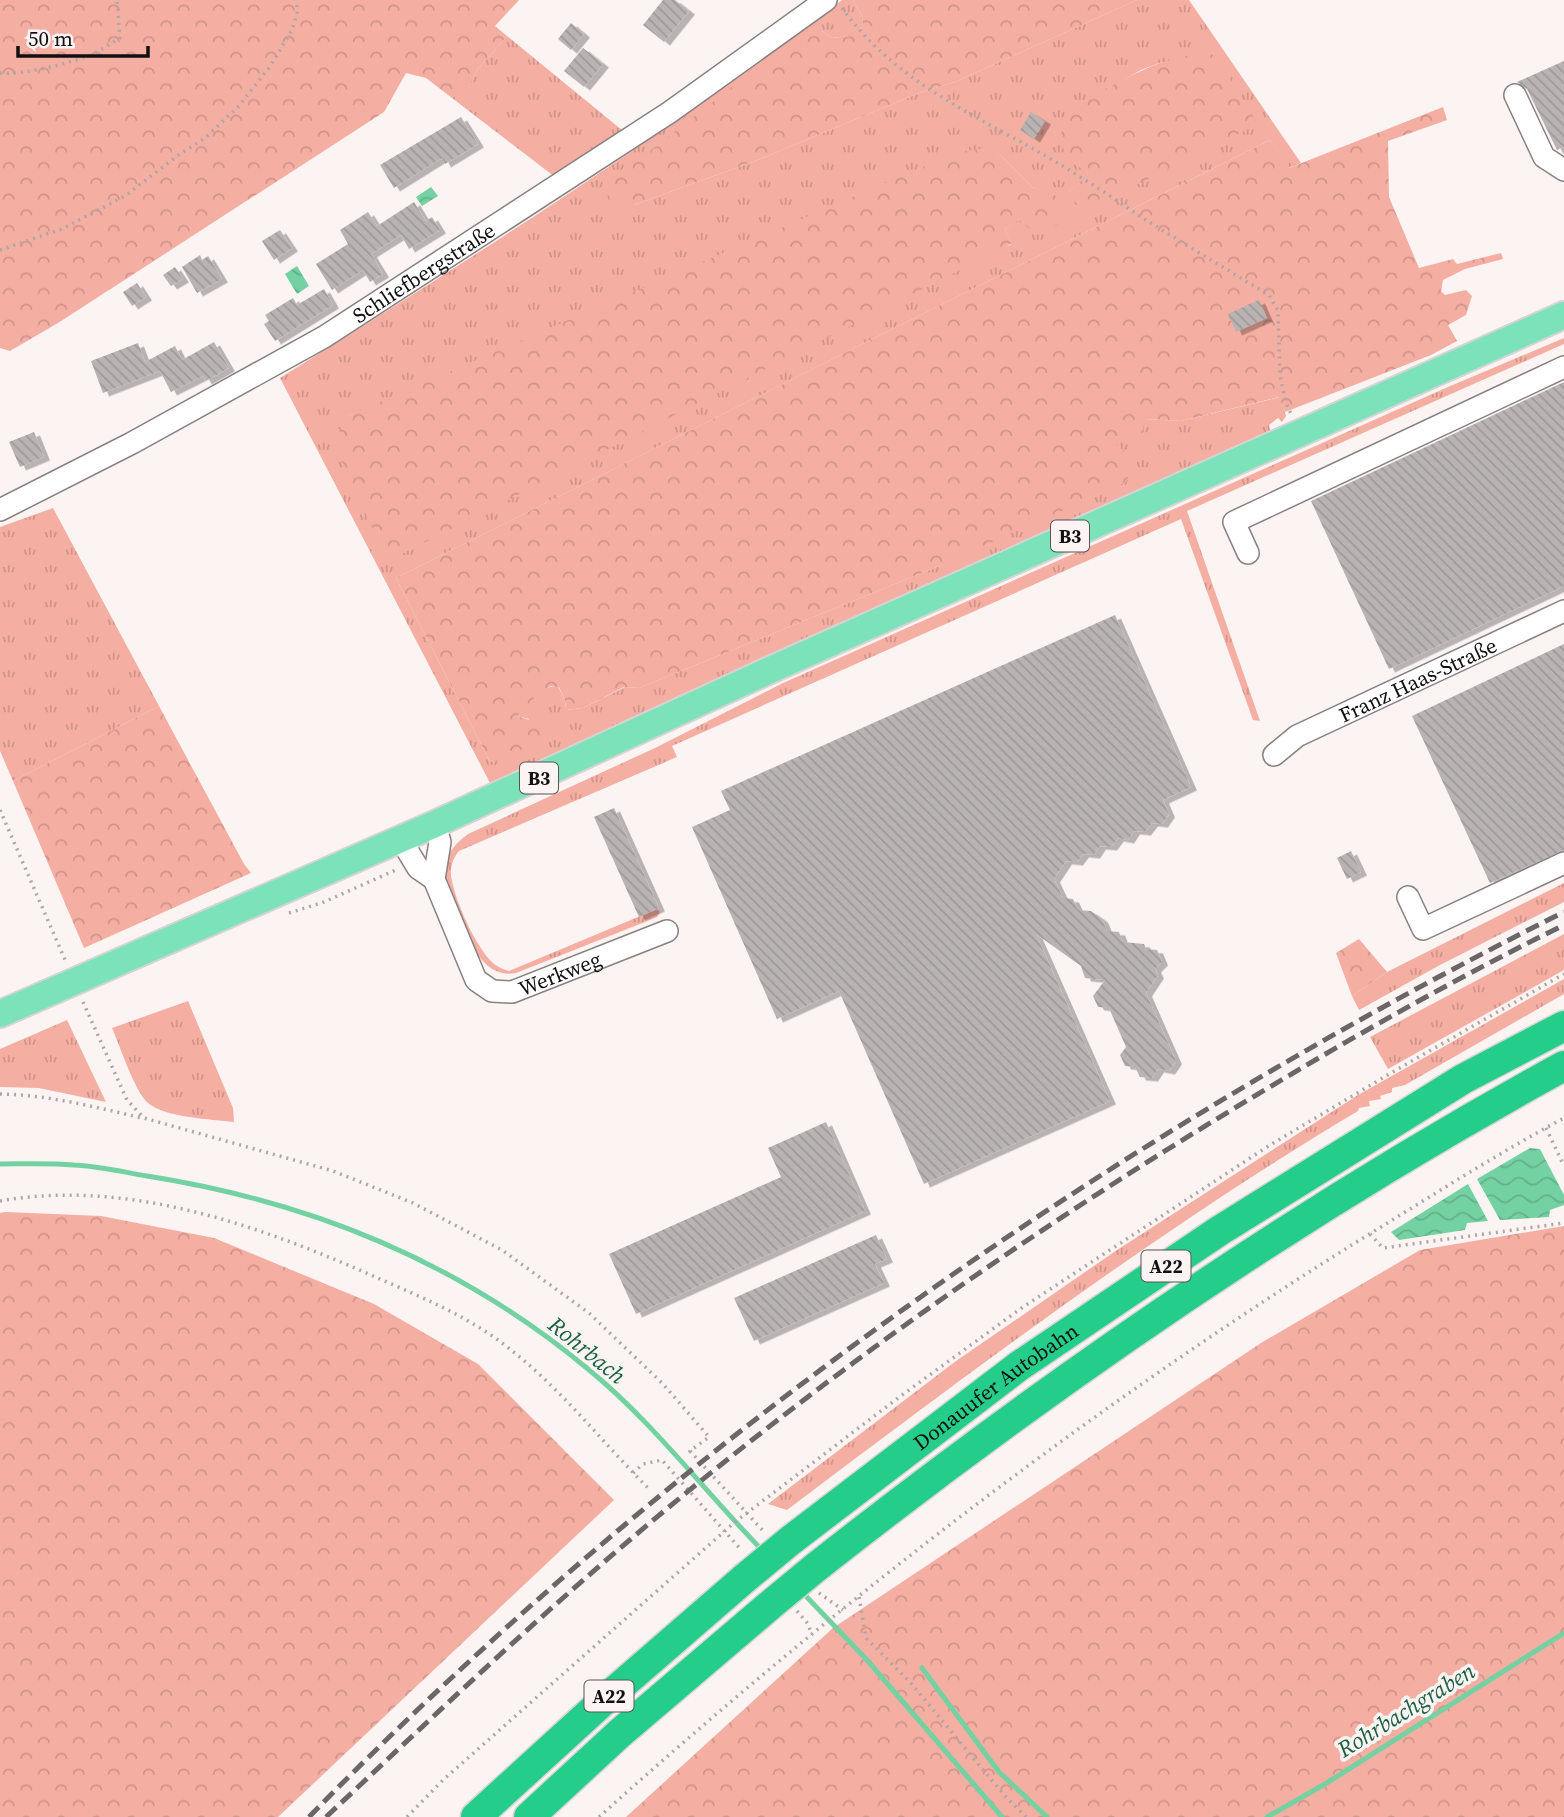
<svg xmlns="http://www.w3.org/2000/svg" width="1564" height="1817" font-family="'Source Serif 4',serif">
<defs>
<pattern id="grass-tufts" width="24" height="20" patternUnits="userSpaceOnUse" patternTransform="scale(1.75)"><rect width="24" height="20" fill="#f5aea2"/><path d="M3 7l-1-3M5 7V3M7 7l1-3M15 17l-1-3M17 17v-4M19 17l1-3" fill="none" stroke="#d1948a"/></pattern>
<pattern id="forest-crowns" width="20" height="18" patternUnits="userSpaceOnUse" patternTransform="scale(1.75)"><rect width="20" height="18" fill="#f5aea2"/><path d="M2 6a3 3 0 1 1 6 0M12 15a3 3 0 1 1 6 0" fill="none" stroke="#d1948a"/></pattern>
<pattern id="water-waves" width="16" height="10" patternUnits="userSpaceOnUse" patternTransform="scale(1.75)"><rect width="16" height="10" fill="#74d1a2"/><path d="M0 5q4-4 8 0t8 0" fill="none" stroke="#63b28a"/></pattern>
<pattern id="building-back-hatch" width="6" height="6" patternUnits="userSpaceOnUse" patternTransform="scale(1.75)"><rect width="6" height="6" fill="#b9b4b3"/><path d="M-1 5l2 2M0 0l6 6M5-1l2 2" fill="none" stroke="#9e9a99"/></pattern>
<filter id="shadow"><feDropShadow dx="6" dy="3.5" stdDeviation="0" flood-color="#0004"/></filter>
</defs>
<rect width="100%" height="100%" fill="#fbf4f3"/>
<path fill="url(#grass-tufts)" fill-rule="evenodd" d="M842,0H853L863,18L862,27L852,36L832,38L822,31L634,205L758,160L919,93L955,82L1137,0H1189L1301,163L1288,168L1270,140L396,578L489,760L494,762L529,719L516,716C527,705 542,685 558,686L565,701L566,710L583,708L625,687L639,688L939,566L1114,443L1145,419L1181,421L1280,397L1286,416L1282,422L1278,418L1269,425L1270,430L1244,446L490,783L280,378C472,258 663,137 842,0ZM1162,62L1084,210L1069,191L1091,175L1080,105L1141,70ZM999,154L1032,187L1054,195L1005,229L1011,245L345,417Z
M507,36L628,135L559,180L452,98L468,87L477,70Z
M1564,338V344L1187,511L1260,721L1253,720L1181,519L672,746L677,757L459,851C452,859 449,871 452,881C457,905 474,942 490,960C495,966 502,969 509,971L657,909L660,912L657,917L650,920L516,973C473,981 458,911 445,880C443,858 451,847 468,834L655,748L783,683L1448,387Z
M53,508L159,706L13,781L0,751V527Z
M1564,883V902L1440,965L1359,1010L1352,996L1387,972Z
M1564,934V970L1388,1069L1370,1037Z
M1564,979V994L1405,1085L1392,1088V1092L1380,1096L1381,1099L1369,1101L1370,1106L1359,1108L1358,1111C1158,1230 973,1370 787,1510L768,1504L956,1361L1117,1250L1358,1095Z
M188,1001L233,1108L234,1122C211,1119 166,1118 148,1103C135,1092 120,1046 112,1028Z
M67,1020L106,1102L39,1088L0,1087V1049Z"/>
<path fill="url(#forest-crowns)" d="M0,0H519L495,26L507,36L477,70L468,88L452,98L426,78L406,73L384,112L58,323L10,351L0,348Z
M853,0H1137L955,82L919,93L758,160L634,205L618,209L609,203L607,192L609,183L768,59L822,31L832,38L851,36L862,27L863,18Z
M1202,53L1215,55L1258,124L1084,211L1071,198L1069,191L1090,174L1066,159C1062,144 1059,132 1066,117C1073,104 1144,68 1160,63C1174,58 1188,56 1202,53Z
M1443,107L1447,120L1388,141L1389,197L1419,268L1453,259L1457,264L1501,253L1503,259L1465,269L1443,280L1441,291L1445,295L1466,290L1472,296L1466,315L1448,325L1457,341L1431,355L1285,412L1279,397L1181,421L1145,419L1142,433L1128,434L1115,443L1135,461L1126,482L939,566L639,688L624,687L583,708L566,710L565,701L559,687L551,686L535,697L517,716L545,725V739L494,762L489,760L396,578L1270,140L1289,168Z
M984,148L999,154L1032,187L1054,194L1072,218L1037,235L1019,220L1005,229L1011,244L388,561L334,446L345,417L954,153Z
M159,706L244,864L251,873L84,948L13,781Z
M1359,939L1387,972L1352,996L1336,953Z
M5,1212L101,1216L214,1238L374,1304L478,1364L614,1500L278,1817H0V1213Z
M1564,1226V1817H626L833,1628L1261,1343L1420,1250Z"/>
<path fill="url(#water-waves)" d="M431,187L438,196L422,206L416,197Z
M297,266L309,286L297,294L285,274Z
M1530,1148L1540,1149L1564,1195V1205L1550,1210L1549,1217L1500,1220L1477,1179Z
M1468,1184L1488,1221L1467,1223L1465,1230L1399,1240L1391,1232Z"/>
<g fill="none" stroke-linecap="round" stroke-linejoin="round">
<path stroke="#74d1a2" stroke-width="5" d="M0,1164C25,1164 50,1163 74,1165C98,1166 123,1172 147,1176C312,1202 459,1262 588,1369C653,1422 705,1492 764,1552
M802,1592L867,1660L1002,1817
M922,1668L999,1772L1047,1817
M1267,1817L1325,1784L1564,1633"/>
</g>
<path fill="url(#building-back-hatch)" filter="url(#shadow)" d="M663,0H675L689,11L664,42L643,25Z
M571,23L584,34L571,50L558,39Z
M583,48L603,64L584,87L564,71Z
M1564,61V147L1557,150L1527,89L1517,82Z
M1031,112L1045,121L1034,139L1020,130Z
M461,117L478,144L445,164L442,158L394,188L380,165Z
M414,202L426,221L432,217L440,230L409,249L401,235L371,254L383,274L370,282L363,270L332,290L316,264L348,244L340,230L368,212L377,226Z
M280,230L292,248L274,260L262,241Z
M200,255L202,260L208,256L222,279L197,293L182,267Z
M175,267L183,279L171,286L163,275Z
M137,283L146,297L132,306L123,292Z
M324,289L333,305L275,341L264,324L269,321L265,315L293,298L297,305Z
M1259,300L1267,318L1236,332L1228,314Z
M214,342L229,368L206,381L203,376L171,392L160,371L103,393L91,361L138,343L145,362L175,346L182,360Z
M1564,382V586L1389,669L1311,501Z
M34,432L44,457L20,467L9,442Z
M1115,615L1191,787L1163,800L1169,814L1162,824L1152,823L1145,832L1134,831L1128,840L1118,838L1111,847L1100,846L1094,855L1083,854L1077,862L1066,861L1054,879L1063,898L1073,899L1078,910L1091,911L1102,919L1107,931L1119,932L1123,942L1144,944L1146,949L1157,950L1162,962L1155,969L1158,975L1146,993L1176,1061L1169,1071L1158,1069L1152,1078L1140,1077L1135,1067L1125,1066L1120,1055L1126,1047L1109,1008L1098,1007L1093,996L1105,980L1085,978L1081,966L1036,934L1110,1101L924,1184L839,991L777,1019L692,827L730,810L721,791Z
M1564,644V850L1490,883L1412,716Z
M614,808L659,908L639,917L594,817Z
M1351,851L1361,872L1347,879L1337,858Z
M826,1122L865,1211L636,1314L609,1254L781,1177L768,1148Z
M876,1235L887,1259L875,1264L884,1283L754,1341L734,1298Z"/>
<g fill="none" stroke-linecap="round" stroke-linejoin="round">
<defs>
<g id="minor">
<path d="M1515,95L1544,157L1564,170"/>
<path id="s1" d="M0,510L132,443L324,337L670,112L826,0"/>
<path d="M1248,553L1234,522L1564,367"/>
<path id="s2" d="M1274,755L1297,736L1564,611"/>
<path d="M401,840L418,868L434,879"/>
<path id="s3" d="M434,879L476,980L492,991L512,992L667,931"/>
<path d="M434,879L440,842L435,824"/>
<path d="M1408,897L1423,929L1564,863"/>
</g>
<path id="major" d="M0,1014L435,824L770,670L1564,315"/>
<g id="highway">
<path id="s4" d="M791,1540L1019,1366L1219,1231L1463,1079L1564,1026"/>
<path d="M815,1568C1052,1381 1299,1211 1564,1066"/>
<path d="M476,1817L602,1702L745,1578"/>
<path d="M529,1817L620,1733L769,1606"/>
</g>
</defs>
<use href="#minor" stroke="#878180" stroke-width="24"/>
<use href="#major" stroke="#d4d4d4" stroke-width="30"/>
<use href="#highway" stroke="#d4d4d4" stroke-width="33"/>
<path stroke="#aca7a6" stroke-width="3.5" stroke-dasharray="2 5" stroke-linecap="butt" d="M842,8C901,90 992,121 1074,173C1097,187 1119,202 1141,217C1183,243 1226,269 1269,295L1278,311L1280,375L1286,403L1292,416
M0,73C22,75 65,64 86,57C98,53 109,44 120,38L117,0
M0,250L62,229L125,196L180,154L205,138L239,106L271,65L292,30L298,10L295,0
M0,810L66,962
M289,913L324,902L398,869
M83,1002L127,1100L144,1118L333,1171L413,1203L502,1250L589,1313L663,1384L709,1437L690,1451L765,1533
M0,1094C49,1095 95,1107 142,1118
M1546,1128L1564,1166
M0,1201C130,1178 263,1227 380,1279C421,1297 462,1314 498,1340C556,1382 600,1440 650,1490
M1370,1234L1383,1248L1564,1223
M633,1473L643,1464L662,1460L742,1551
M819,1593L843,1610
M859,1597L866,1638L909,1681L1005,1796L1026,1817
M797,1611L808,1624L812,1635
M407,1817L443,1780L735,1522L898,1398L1023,1307L1270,1145L1391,1073L1564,974
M599,1817C837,1603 1091,1407 1363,1238C1430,1197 1495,1155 1564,1118"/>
<use href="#minor" stroke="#fff" stroke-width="21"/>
<use href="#major" stroke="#7ce2b9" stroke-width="26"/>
<use href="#highway" stroke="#24ce8a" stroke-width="30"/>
<path stroke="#6b6767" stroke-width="5" stroke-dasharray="14 7" stroke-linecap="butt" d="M309,1817C669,1448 1104,1142 1564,912
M326,1817C418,1731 509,1644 604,1562C804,1389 1022,1236 1248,1100C1351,1038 1456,978 1564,925"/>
<defs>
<path id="highway-bridge" d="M745,1578L791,1540
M769,1606L815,1568"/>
</defs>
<use href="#highway-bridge" stroke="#d4d4d4" stroke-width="33" stroke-linecap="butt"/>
<use href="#highway-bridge" stroke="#24ce8a" stroke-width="30"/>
</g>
<g text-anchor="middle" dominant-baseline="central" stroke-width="7" stroke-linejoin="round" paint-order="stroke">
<g fill="#fbf4f3" stroke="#575453" stroke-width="2">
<rect x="1051" y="520.5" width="38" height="31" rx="5"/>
<rect x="520" y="762.5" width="38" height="31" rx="5"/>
<rect x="1141.5" y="1250.5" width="49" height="31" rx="5"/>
<rect x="584.5" y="1680.5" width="49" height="31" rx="5"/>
</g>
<g font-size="19" font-weight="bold" fill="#110f0f">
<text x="1070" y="536">B3</text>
<text x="539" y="778">B3</text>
<text x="1166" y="1266">A22</text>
<text x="609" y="1696">A22</text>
</g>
<g font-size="21" fill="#110f0f" stroke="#fbf4f3">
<text stroke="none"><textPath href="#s1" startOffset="486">Schliefbergstraße</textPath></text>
<text stroke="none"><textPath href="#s2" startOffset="163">Franz Haas-Straße</textPath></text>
<text stroke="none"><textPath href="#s3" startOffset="200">Werkweg</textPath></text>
<text stroke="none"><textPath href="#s4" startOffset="256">Donauufer Autobahn</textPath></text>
</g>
<g font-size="23" font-style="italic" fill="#1a6041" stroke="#fbf4f3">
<text transform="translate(587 1350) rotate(39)">Rohrbach</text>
<text transform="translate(1406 1710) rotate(-32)">Rohrbachgraben</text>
</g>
</g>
<path d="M18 46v10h130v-10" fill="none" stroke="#110f0f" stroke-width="3.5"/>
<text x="28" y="46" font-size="21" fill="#110f0f" stroke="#fbf4f3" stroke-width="5" paint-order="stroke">50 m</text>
</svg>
